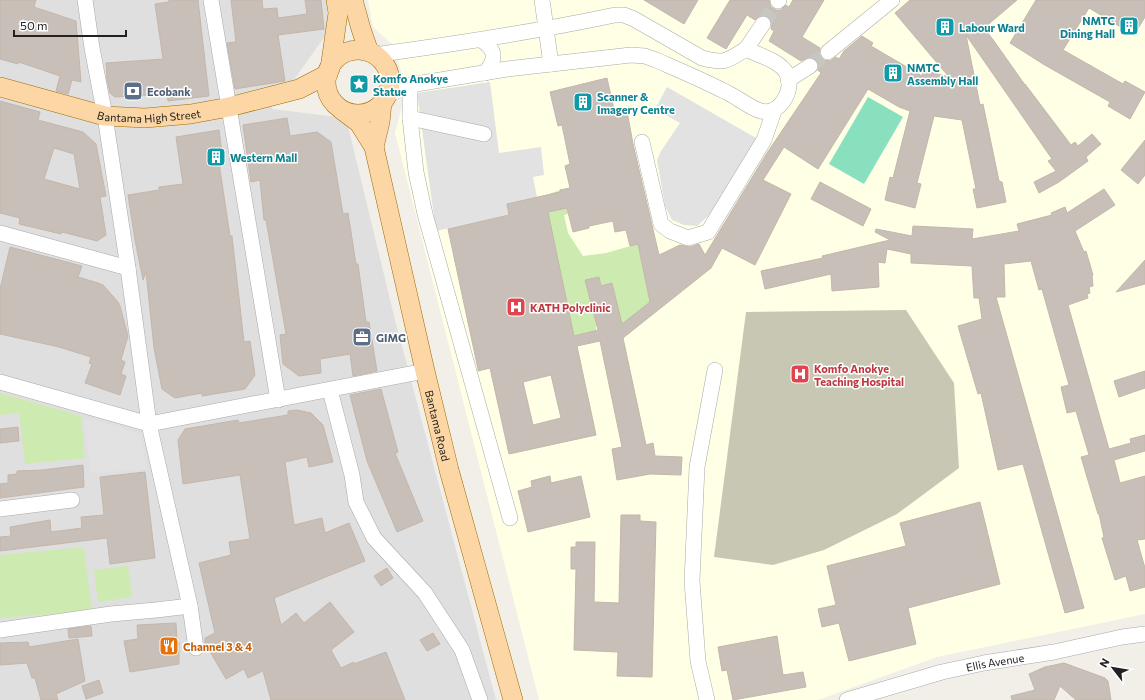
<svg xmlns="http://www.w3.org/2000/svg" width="1145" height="700" font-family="Commissioner,sans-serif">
<rect width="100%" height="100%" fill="#f2efe9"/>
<path fill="#e0dfdf" d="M0,0H327V33L289,87L269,93L272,109L346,118L395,320L496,700H0Z"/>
<path fill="#ffffe5" d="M368,0H1145V614L937,657L818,700H539L395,133L406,92L395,47L373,27Z"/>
<path fill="#c7c7b4" d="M906,310L954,383L959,468L897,514L824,550L773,565L714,557L746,312Z"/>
<path fill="#cdebb0" d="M560,190L563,206L575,204L576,212L564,215L568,233L583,256L606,253L638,244L648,290L658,289L692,270L619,327L602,322L620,317L612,283L601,286L599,277L585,280L596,323V331L574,336L544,196Z
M0,393L81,416L85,458L25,464L19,413L0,415Z
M84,547L92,611L0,618V555Z
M128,566L132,597L98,602L94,570Z"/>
<path fill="#88e0be" d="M868,97L903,117L864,184L829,164Z"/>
<path fill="#e2e2e2" d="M490,82L499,153L541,147L544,175L533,177L537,197L509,215L436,231L417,93Z
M667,87L756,138L719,201L708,216L697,226L684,225L672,220L665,206L657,160L661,151L680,123L655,109Z
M84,418L118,426L140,436L147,469L91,473Z"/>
<path fill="#c7bfb8" stroke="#c4b6ab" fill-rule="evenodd" d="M0,0H36L34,7L76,21L81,82L72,80L68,94L56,91L60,76L19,62L18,64L0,59Z
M169,0H198L209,96L168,101L167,94L115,97L110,93L107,79L106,63L163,59L155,4L169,2Z
M231,0H262L263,9L277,8L278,18L307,14L305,0H321L324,29L278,35L285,81L235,89L227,43L236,42Z
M644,0H698L684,24Z
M730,0H769L771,7L776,10H781L786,5L789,7L793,0H824L802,37L820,48L819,54L824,60L830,61L836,57L839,59L844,51L862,36L873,43L871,46L922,76L923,70L949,77L895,13L910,0H1017L984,28L994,41L1025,85V84L1071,145L1075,142L1078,146L1092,134L1101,144L1086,157L1088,161L1059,182L1039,193L1034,182L1056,171L1048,161L1052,159L966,35L980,105L983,104L999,181L1002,182L1006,202L977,208L973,189H976L962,120L934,116L917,183L921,184L915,208L885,200L890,177L893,178L910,111L899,107L868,89L818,169L784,147L763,180L791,194L755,265L722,248L711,268L623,338L646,445L653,443L655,456L682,457L681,475L650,474L617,480L612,449L622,447L600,341L577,346L596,435L509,454L490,368L478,371V369L448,229L509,215L507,204L560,192V190L570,188L565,166L570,164L562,125L558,126L550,92L607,78L615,114L627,111L633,144L659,255L680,245L690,247L699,244L705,255L767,153L821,73L818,70L819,65L818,62L814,58L809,57L801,61L769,41L774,31L771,29L772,24L771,20L768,16L764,15L759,16L755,20L747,15L726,49L707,38ZM567,208L573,232L589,228V226L613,221L615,232L626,230L630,246L638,244L650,302L622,324L612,283L601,286L599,277L585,280L598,330L574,336L548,212ZM551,375L561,418L533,425L523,382Z
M1036,0H1145V17L1134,35L1089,8L1063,50L1123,84L1125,81L1145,92L1130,119L1108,106L1110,102L1043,64L1010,43Z
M0,101L40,112L38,120L83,132L96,144L106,196L100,197L106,235L97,241L62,232L61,234L19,224L20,218L0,213ZM54,148L74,154L80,189L44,179Z
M287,118L290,136L317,132L331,142L343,214L348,213L356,264H358L366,322H369L377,371L353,376L350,354L320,359L321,373L299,376L283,364L280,335L286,334L266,220H264L260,180L251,182L243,125Z
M219,130L223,162L219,163L230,236H232L244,342L250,341L255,375L245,389L202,396V393L175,398L162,389L154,348L146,272L143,280L135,240L128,195L159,190V187L183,184L176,137Z
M1145,140V175L1138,184L1121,170Z
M820,182L871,209L863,226L811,199Z
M1104,189L1115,205L1075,231L1084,252L1086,251L1093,275H1092L1093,286L1089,287L1090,293L1087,294L1088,298L1068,305L1109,449L1131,443L1130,439L1145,435V451L1114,460L1120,483L1145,476V539L1137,540L1145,568V587L1130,591L1126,576L1115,580L1102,538L1104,537L1099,514H1098L1081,457L1089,455L1076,411L1067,413L1061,387L1069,385L1042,289L1039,290L1031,261L1004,264L1005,297H996L1084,608L1065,613L1023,464L998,470L981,393L978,394L958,326L982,319L979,298H974L972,266L911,263V254L887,249L885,263L878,262L879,287L832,291L831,274L765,289L761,271L823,258L822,256L890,240L875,232L876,229L912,236L913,226L973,229L972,239L1019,231L1017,224L1052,215L1051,213L1065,207L1067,213Z
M10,247L82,266L78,277L98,283L103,285L118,302L120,306L128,336L121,360L125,362L121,374L126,376L120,395L85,383L92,364L89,363L91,357L59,347L0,334V289Z
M1145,260V284L1116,292Z
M1145,371V388L1119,397L1114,381Z
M381,389L398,452L395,453L423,521L397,532L367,461L350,395Z
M297,410L311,413L323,425L333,462L309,467L307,457L285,462L294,525L322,518L325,533L349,523L365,561L274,598L281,625L296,613L304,623L330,602L354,632L331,650L341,668L354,662V664L386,652L405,700H271L263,671L248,678L244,669L226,679L205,643V638L215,633L199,563L231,555L229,542L250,539L240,475L183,484L178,440L185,429L238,420L239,423L288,415V411Z
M18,427L19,441L0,443V429Z
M83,465L84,487L0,498V484L8,483V475L17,474V471L42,470Z
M145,472L155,558L110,564L107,538L0,551V537L11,536L10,527L50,520L51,532L82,528L81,517L104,515L100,477Z
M550,476L551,483L581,476L590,517L528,532L518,491L532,487L531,481Z
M980,502L1000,584L908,608L916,644L849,661L839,623L822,627L818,609L836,605L827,566L906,546L900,523Z
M621,515H640V521L656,522L652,677L617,676L618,652L574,650L576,569H571V547H576V542H595L594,602L619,603Z
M387,568L393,578L381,586L374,576Z
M176,623L177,642H179V664L130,672L124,641L138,639L137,625Z
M91,626L92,636L69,638L68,629Z
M433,633L440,644L427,651L420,640Z
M777,636L783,675L803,672L806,687L733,700L727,670L722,671L718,647Z
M78,639L85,681L56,694L58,700H41L35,678H32L27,663L0,665V643L28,642L29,647Z
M1064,663L1105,678L1108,681L1111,700H1076L1060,686L1054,700H1012L1011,696L1035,690L1029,674L1045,667Z
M99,680L103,693L86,699L82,686Z"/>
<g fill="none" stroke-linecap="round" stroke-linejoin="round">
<path stroke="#c8c6c1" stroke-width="15" stroke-dasharray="15 8" stroke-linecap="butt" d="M763,24L778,1
M810,66L828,52"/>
<defs>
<g id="minor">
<path d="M85,0L92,48L105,116L128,268L149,424L190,606L196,648"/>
<path d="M211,0L278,400"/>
<path d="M542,0L551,64"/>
<path d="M778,1L779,0"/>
<path d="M481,40C497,50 496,60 485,73"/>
<path d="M746,49L763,24"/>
<path d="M828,52L892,0"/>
<path d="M374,55C455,44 535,32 615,15H624L634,19L702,58C725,64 727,61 746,49C758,55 781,61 787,74C795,90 779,116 761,111C752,109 735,96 726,92C703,80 679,70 656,60L645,56L631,55L507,69L410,85L387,95"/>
<path d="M788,80L810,66"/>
<path d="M410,85V118L416,172L425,214L510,518"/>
<path d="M410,118L484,134"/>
<path d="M642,142L661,224L670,231L688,238L708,232L764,140L774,111"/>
<path d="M0,233L128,268"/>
<path d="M0,382L149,424L425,371"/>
<path d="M330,390L352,475L356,502L374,538L425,593L462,650L480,700"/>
<path d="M0,509L72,500"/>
<path d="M0,630L111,614L156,610L190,606"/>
<path d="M707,700L698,661L692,581L697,467L715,370"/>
<path id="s1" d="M847,700L942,672L984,663L1054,652L1122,637L1145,634"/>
</g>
<g id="major">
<path d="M353,0L361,29L369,52"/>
<circle cx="358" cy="82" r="32"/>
<path d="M330,69L338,13L336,0"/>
<path id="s2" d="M0,87L105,116L145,118L191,114L229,107L299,89L328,74"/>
<path id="s3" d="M343,111L359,123L374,147L425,371L449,470L513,700"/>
<path d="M374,147L380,122L382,103"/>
</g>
</defs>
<use href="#minor" stroke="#a9a9a9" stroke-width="16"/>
<use href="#major" stroke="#a06b00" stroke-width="20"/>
<use href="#minor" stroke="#fff" stroke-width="15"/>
<use href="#major" stroke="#fcd6a4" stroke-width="19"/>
</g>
<defs>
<symbol id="building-square" viewBox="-11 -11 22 22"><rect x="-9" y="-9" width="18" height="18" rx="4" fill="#0f9aa8" stroke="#fff"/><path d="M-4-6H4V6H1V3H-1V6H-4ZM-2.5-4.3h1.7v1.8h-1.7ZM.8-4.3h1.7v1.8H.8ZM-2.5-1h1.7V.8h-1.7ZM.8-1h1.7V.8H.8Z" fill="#fff"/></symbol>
<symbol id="sight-square" viewBox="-11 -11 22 22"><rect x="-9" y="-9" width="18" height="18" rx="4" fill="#0f9aa8" stroke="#fff"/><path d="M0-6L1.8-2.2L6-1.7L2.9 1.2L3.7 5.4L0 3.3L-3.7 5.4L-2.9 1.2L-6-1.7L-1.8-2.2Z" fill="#fff"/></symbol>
<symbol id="bank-square" viewBox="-11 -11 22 22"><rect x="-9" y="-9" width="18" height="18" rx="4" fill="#5c6f8a" stroke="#fff"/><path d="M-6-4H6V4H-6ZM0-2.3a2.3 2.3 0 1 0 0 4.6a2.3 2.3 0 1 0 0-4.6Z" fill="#fff"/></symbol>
<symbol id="hospital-square" viewBox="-11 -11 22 22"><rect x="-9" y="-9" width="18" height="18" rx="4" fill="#e0444e" stroke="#fff"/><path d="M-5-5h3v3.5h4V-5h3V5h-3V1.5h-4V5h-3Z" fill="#fff"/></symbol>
<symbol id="office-square" viewBox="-11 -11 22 22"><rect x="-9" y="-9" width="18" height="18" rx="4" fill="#5c6f8a" stroke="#fff"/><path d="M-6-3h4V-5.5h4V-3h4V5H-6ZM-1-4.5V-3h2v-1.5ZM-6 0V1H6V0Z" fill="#fff"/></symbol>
<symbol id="restaurant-square" viewBox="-11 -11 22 22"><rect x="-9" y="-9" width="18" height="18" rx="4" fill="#e8710a" stroke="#fff"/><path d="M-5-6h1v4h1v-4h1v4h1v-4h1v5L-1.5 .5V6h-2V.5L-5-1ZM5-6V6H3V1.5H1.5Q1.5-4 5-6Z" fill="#fff"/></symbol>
</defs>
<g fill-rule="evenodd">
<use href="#building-square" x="1118" y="15" width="22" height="22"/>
<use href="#building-square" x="934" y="16" width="22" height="22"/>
<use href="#building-square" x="882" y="62" width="22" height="22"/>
<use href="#sight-square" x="348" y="73" width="22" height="22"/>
<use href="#bank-square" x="122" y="80" width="22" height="22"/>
<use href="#building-square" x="572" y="91" width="22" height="22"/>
<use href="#building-square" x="205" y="146" width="22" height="22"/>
<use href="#hospital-square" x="505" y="296" width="22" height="22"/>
<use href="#office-square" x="351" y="326" width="22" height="22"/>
<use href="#hospital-square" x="789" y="363" width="22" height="22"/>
<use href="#restaurant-square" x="158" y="635" width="22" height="22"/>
</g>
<g text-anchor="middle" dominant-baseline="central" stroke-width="3" stroke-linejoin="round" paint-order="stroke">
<g font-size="11" font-weight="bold" fill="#0d838f" stroke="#fff" text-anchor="start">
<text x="1115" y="20" text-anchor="end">NMTC<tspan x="1115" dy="13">Dining Hall</tspan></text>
<text x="959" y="27">Labour Ward</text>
<text x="907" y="67">NMTC<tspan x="907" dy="13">Assembly Hall</tspan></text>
<text x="373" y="78">Komfo Anokye<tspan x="373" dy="13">Statue</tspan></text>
<text x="597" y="96">Scanner &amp;<tspan x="597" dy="13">Imagery Centre</tspan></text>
<text x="230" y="157">Western Mall</text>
</g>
<g font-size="11" font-weight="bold" fill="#4e5e75" stroke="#fff" text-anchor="start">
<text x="147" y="91">Ecobank</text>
<text x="376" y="337">GIMG</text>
</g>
<g font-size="11" fill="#222" stroke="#fff">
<text stroke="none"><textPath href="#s2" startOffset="153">Bantama High Street</textPath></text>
<text stroke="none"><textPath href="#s3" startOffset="334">Bantama Road</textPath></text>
<text stroke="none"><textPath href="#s1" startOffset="153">Ellis Avenue</textPath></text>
</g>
<g font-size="11" font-weight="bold" fill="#be3a42" stroke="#fff" text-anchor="start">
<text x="530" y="307">KATH Polyclinic</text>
<text x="814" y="368">Komfo Anokye<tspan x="814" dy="13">Teaching Hospital</tspan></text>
</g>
<g font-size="11" font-weight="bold" fill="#c56008" stroke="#fff" text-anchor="start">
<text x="183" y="646">Channel 3 &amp; 4</text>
</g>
</g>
<g transform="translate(1113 668) rotate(301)" stroke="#ffffff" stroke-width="3" paint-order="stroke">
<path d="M0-3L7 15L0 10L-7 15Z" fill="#222222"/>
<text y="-6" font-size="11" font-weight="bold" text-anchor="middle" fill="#222222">N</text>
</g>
<path d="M14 30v6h112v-6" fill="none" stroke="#222222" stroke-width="2"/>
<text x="20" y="30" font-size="12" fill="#222222" stroke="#ffffff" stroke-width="3" paint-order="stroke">50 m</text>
</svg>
